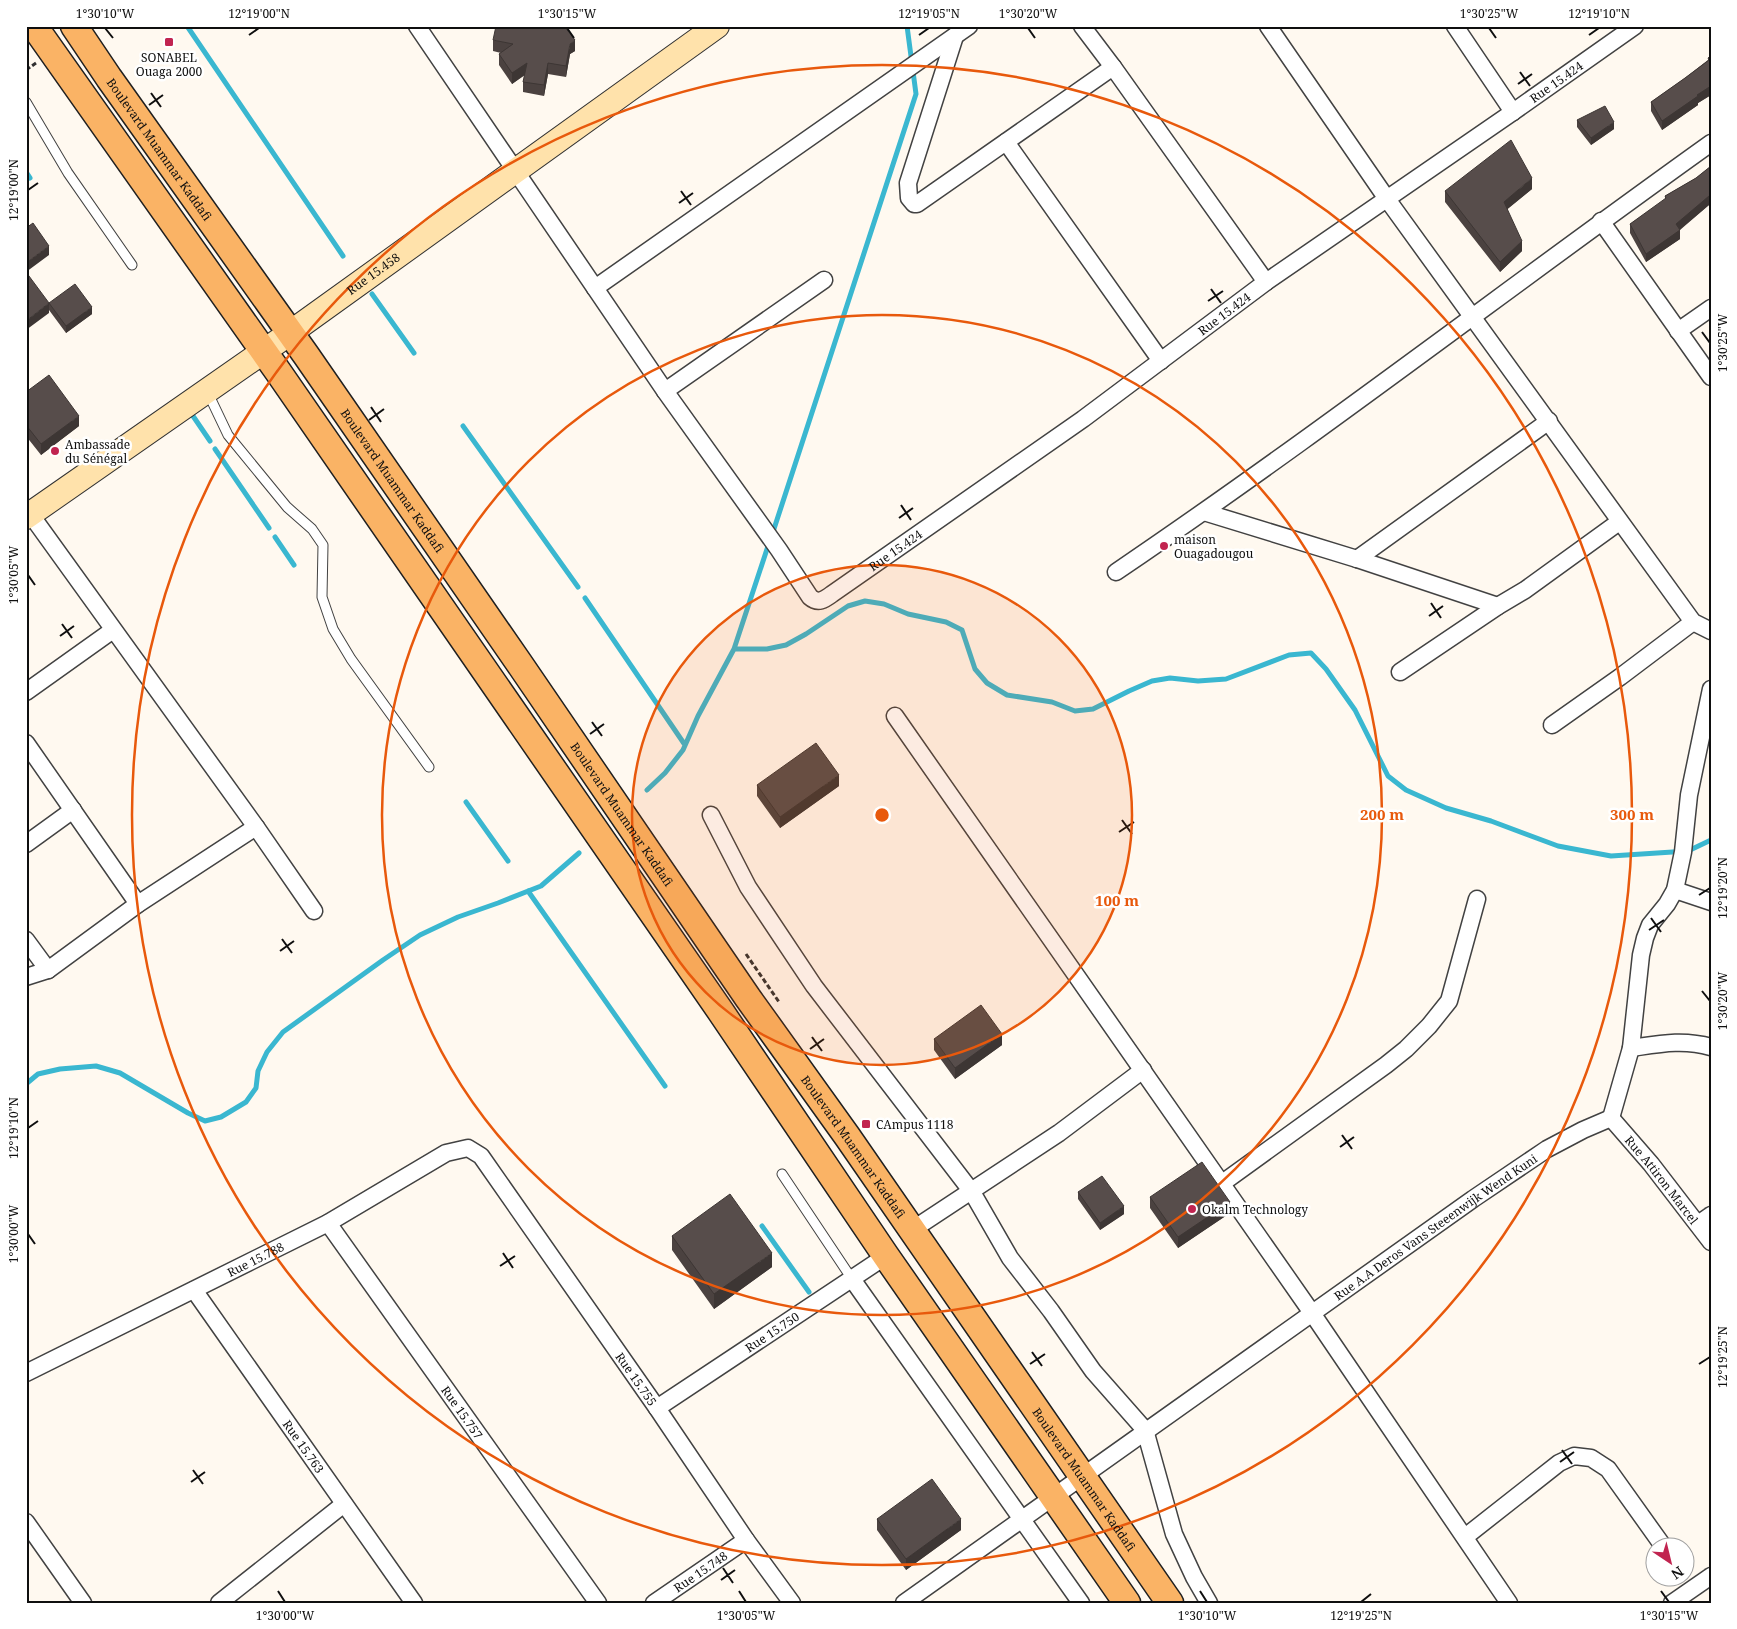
<svg xmlns="http://www.w3.org/2000/svg" width="1737" height="1629" font-family="'Noto Serif',serif">
<rect width="100%" height="100%" fill="#fff9f0"/>
<g fill="none" stroke-linecap="round" stroke-linejoin="round">
<path stroke="#3ab7d0" stroke-width="5" d="M187,26L343,256
M26,172L30,178
M372,294L414,353
M193,416L210,441
M463,426L578,587
M215,449L269,528
M772,535L916,94L907,26
M275,537L294,565
M585,598L685,745
M734,649H767L786,645L806,634L848,606L865,601L884,604L908,614L946,622L962,630L975,669L987,683L1007,695L1052,702L1075,711L1093,709L1129,691L1152,681L1170,678L1198,681L1226,679L1289,655L1311,653L1326,669L1355,710L1388,776L1406,790L1446,808L1491,821L1558,846L1611,856L1688,851L1711,840
M647,790L665,773L683,750L698,716L734,649L769,543
M466,802L508,861
M528,891L665,1086
M26,1084L38,1074L60,1069L96,1066L120,1073L188,1113L205,1121L221,1117L246,1102L256,1088L258,1071L267,1052L283,1032L383,960L420,935L458,917L498,903L541,886L579,853
M762,1226L809,1292"/>
<defs>
<path id="service" d="M26,102L68,173L132,265
M207,391L228,435L287,507L312,529L323,545L322,597L333,629L351,659L429,767
M782,1174L852,1279"/>
<g id="minor">
<path id="s1" d="M417,26L665,391L779,550L810,597C818,604 824,600 832,594L1083,419L1266,282L1513,112L1635,26"/>
<path d="M1082,26L1113,67L1266,282"/>
<path d="M1268,26L1387,199L1693,622L1711,631"/>
<path d="M1455,26L1513,112"/>
<path d="M955,36L908,183L909,198L914,204H917L1113,67"/>
<path d="M1006,142L1161,361"/>
<path d="M1601,221L1711,377"/>
<path d="M595,288L969,26"/>
<path d="M1678,331L1711,308"/>
<path d="M665,391L824,280"/>
<path d="M26,508L256,827L314,911"/>
<path d="M1204,512L1357,559L1498,606"/>
<path d="M1357,559L1549,421"/>
<path d="M1116,572C1318,435 1512,285 1711,143"/>
<path d="M1400,672L1498,606L1525,590L1619,522"/>
<path d="M26,692L113,630"/>
<path d="M895,716L1312,1313L1509,1603"/>
<path d="M1552,725L1620,677L1693,622"/>
<path d="M26,743L138,904"/>
<path d="M711,815L748,887L814,986L972,1192L1010,1258L1051,1311L1093,1371L1145,1430L1174,1534L1194,1577L1209,1603"/>
<path d="M26,844L73,810"/>
<path d="M1675,890L1711,902"/>
<path d="M26,940L48,970"/>
<path d="M26,977L48,970L138,904L256,827"/>
<path d="M1631,1048C1659,1044 1683,1039 1711,1047"/>
<path d="M1611,1118L1631,1048L1641,955L1645,938L1650,925L1667,904L1675,890L1683,852L1689,795L1711,689"/>
<path id="s2" d="M1611,1118L1651,1164L1711,1242"/>
<path d="M1221,1184L1386,1065L1406,1049L1429,1026L1449,1001L1477,899"/>
<path id="s3" d="M328,1223L598,1603"/>
<path d="M1698,1224L1711,1215"/>
<path d="M912,1230L1059,1133L1143,1070"/>
<path d="M852,1279L1081,1603"/>
<path id="s4" d="M194,1290L414,1603"/>
<path id="s5" d="M26,1373L328,1223L446,1153L468,1148L481,1156L657,1408L746,1540L792,1603"/>
<path id="s6" d="M657,1408L886,1256"/>
<path d="M26,1522L83,1603"/>
<path d="M1465,1537L1559,1463L1574,1456L1591,1458L1608,1469L1663,1546"/>
<path d="M219,1603L344,1504"/>
<path id="s7" d="M654,1603L746,1540"/>
<path id="s8" d="M904,1603L1473,1199L1547,1149L1583,1130L1611,1118"/>
<path d="M1672,1603L1711,1576"/>
</g>
<g id="secondary">
<path id="s9" d="M26,517L290,333L717,26"/>
</g>
<g id="primary">
<path d="M34,26L279,373L721,1012L886,1256L1127,1603"/>
<path id="s10" d="M74,26L109,78L306,355L519,663L748,998L847,1136L1170,1603"/>
</g>
</defs>
<use href="#service" stroke="#424242" stroke-width="11"/>
<use href="#minor" stroke="#424242" stroke-width="19"/>
<use href="#secondary" stroke="#313131" stroke-width="26"/>
<use href="#primary" stroke="#202020" stroke-width="29"/>
<path stroke="#313131" stroke-width="3" stroke-dasharray="5 2.5" stroke-linecap="butt" d="M26,70L36,63
M746,954L779,1002"/>
<use href="#service" stroke="#fff" stroke-width="9"/>
<use href="#minor" stroke="#fff" stroke-width="16"/>
<use href="#secondary" stroke="#ffe2ab" stroke-width="24"/>
<use href="#primary" stroke="#fab365" stroke-width="26"/>
</g>
<path fill="#4b4240" d="M493,40L575,51L570,54L566,77L548,74L544,96L523,92V82L525,75L512,84L499,65V54L501,53L493,51Z
M1711,56V95L1698,103V105L1662,130L1651,111V102L1685,78L1708,60V58Z
M1577,120L1614,129L1591,145L1577,127Z
M1711,166V207L1709,205L1680,230V239L1646,262L1630,233V224L1665,200V196L1696,178Z
M1532,189L1507,209L1522,251L1500,272L1445,202V191Z
M49,303L92,314L66,333L49,310Z
M26,392L79,426L41,455L26,436Z
M757,785L839,786L780,828L757,796Z
M934,1039L1002,1045L955,1079L934,1050Z
M1078,1192L1124,1214L1100,1230L1078,1199Z
M1150,1197L1230,1213L1178,1248L1150,1208Z
M672,1236L772,1267L714,1309L672,1250Z
M877,1519L961,1530L906,1570L877,1530Z"/>
<path fill="#3d3634" d="M575,40V51L570,54L566,77V66L570,44Z
M527,63V73L512,84V73Z
M548,63V74L544,96V85Z
M1711,86V95L1698,103V105L1662,130V121L1697,95Z
M1614,122V129L1591,145V138Z
M1532,178V189L1504,212V202Z
M1709,196V205L1678,231L1680,230V239L1646,262V254L1676,224Z
M1522,241V251L1500,272V262Z
M49,246V255L26,272V263Z
M49,303V313L26,330V321Z
M92,307V314L66,333V326Z
M79,416V426L41,455V444Z
M839,775V786L780,828V817Z
M1002,1034V1045L955,1079V1068Z
M1230,1202V1213L1178,1248V1237Z
M1124,1206V1214L1100,1230V1223Z
M772,1253V1267L714,1309V1294Z
M961,1519V1530L906,1570V1559Z"/>
<path fill="#574d4b" stroke="#3d3634" d="M496,26H564L575,40L570,44L566,66L548,63L544,85L523,82L527,63L512,73L499,54L513,44L493,40Z
M1711,56V86L1697,95L1698,96L1662,121L1651,102L1685,78L1709,60L1708,58Z
M1605,106L1614,122L1591,138L1577,120Z
M1511,140L1532,178L1504,202L1522,241L1500,262L1445,191Z
M1711,166V198L1709,196L1676,224L1680,230L1646,254L1630,224L1666,198L1665,196L1696,178Z
M33,223L49,246L26,263V228Z
M26,272L49,303L26,321Z
M75,284L92,307L66,326L49,303Z
M49,375L79,416L41,444L26,425V392Z
M816,743L839,775L780,817L757,785Z
M981,1005L1002,1034L955,1068L934,1039Z
M1202,1162L1230,1202L1178,1237L1150,1197Z
M1102,1176L1124,1206L1100,1223L1078,1192Z
M730,1194L772,1253L714,1294L672,1236Z
M932,1479L961,1519L906,1559L877,1519Z"/>
<path fill="none" stroke="#0f0f0f" stroke-width="2" d="M105,28L113,38M567,28L574,38M1028,28L1035,38M1489,28L1496,38M249,35L259,28M919,35L929,28M1589,35L1599,28M1520,72L1530,86M1518,84L1532,74M151,93L161,107M149,105L163,95M28,190L38,183M681,191L691,205M679,203L693,193M1211,289L1221,303M1208,301L1223,291M1702,332L1710,343M371,407L381,422M369,420L384,409M901,505L911,520M899,518L913,508M28,575L35,585M1431,603L1441,618M1429,616L1443,606M62,624L72,638M60,636L74,626M592,722L602,736M590,734L604,724M1122,820L1132,834M1119,832L1134,822M1699,895L1710,888M1651,918L1661,932M1649,930L1664,920M282,939L292,953M280,951L294,941M1702,991L1710,1001M812,1037L822,1051M810,1049L824,1039M28,1128L38,1121M1342,1135L1352,1149M1340,1147L1354,1137M28,1234L35,1244M503,1253L513,1268M500,1266L515,1256M1032,1352L1042,1366M1030,1364L1045,1354M1699,1364L1710,1357M1562,1450L1572,1464M1560,1462L1574,1452M193,1470L203,1484M191,1482L205,1472M723,1568L733,1583M721,1580L735,1570M278,1591L285,1602M739,1591L746,1602M1200,1591L1207,1602M1661,1591L1669,1602M1361,1602L1371,1594"/>
<circle cx="882" cy="815" r="250" fill="#e8590c" fill-opacity=".12"/>
<g fill="none" stroke="#e8590c" stroke-width="2.5">
<circle cx="882" cy="815" r="250"/>
<circle cx="882" cy="815" r="500"/>
<circle cx="882" cy="815" r="750"/>
</g>
<g fill="#c12450" stroke="#fff" stroke-width="2">
<rect x="164" y="37" width="10" height="10" rx="2.5"/>
<circle cx="55" cy="451" r="5"/>
<circle cx="1164" cy="546" r="5"/>
<rect x="861" y="1119" width="10" height="10" rx="2.5"/>
<circle cx="1192" cy="1209" r="5"/>
</g>
<g text-anchor="middle" dominant-baseline="central" stroke-width="5" stroke-linejoin="round" paint-order="stroke">
<g font-size="12" fill="#0f0f0f" stroke="#fff" text-anchor="start">
<text x="169" y="57" text-anchor="middle">SONABEL<tspan x="169" dy="14">Ouaga 2000</tspan></text>
<text x="65" y="444">Ambassade<tspan x="65" dy="14">du Sénégal</tspan></text>
<text x="1174" y="539">maison<tspan x="1174" dy="14">Ouagadougou</tspan></text>
<text x="876" y="1124">CAmpus 1118</text>
<text x="1202" y="1209">Okalm Technology</text>
</g>
<g font-size="12" fill="#0f0f0f" stroke="#fff">
<text stroke="none"><textPath href="#s1" startOffset="1605">Rue 15.424</textPath></text>
<text stroke="none"><textPath href="#s10" startOffset="150">Boulevard Muammar Kaddafi</textPath></text>
<text stroke="none"><textPath href="#s9" startOffset="424">Rue 15.458</textPath></text>
<text stroke="none"><textPath href="#s1" startOffset="1200">Rue 15.424</textPath></text>
<text stroke="none"><textPath href="#s10" startOffset="555">Boulevard Muammar Kaddafi</textPath></text>
<text stroke="none"><textPath href="#s1" startOffset="795">Rue 15.424</textPath></text>
<text stroke="none"><textPath href="#s10" startOffset="960">Boulevard Muammar Kaddafi</textPath></text>
<text stroke="none"><textPath href="#s10" startOffset="1365">Boulevard Muammar Kaddafi</textPath></text>
<text stroke="none"><textPath href="#s2" startOffset="80">Rue Attiron Marcel</textPath></text>
<text stroke="none"><textPath href="#s8" startOffset="651">Rue A.A Deros Vans Steeenwijk Wend Kuni</textPath></text>
<text stroke="none"><textPath href="#s5" startOffset="256">Rue 15.788</textPath></text>
<text stroke="none"><textPath href="#s6" startOffset="138">Rue 15.750</textPath></text>
<text stroke="none"><textPath href="#s5" startOffset="784">Rue 15.755</textPath></text>
<text stroke="none"><textPath href="#s3" startOffset="232">Rue 15.757</textPath></text>
<text stroke="none"><textPath href="#s4" startOffset="191">Rue 15.763</textPath></text>
<text stroke="none"><textPath href="#s10" startOffset="1770">Boulevard Muammar Kaddafi</textPath></text>
<text stroke="none"><textPath href="#s7" startOffset="56">Rue 15.748</textPath></text>
</g>
</g>
<circle cx="882" cy="815" r="8" fill="#e8590c" stroke="#fff" stroke-width="2.5"/>
<g font-size="15" text-anchor="middle" font-weight="bold" fill="#e8590c" stroke="#fff" stroke-width="5" stroke-linejoin="round" paint-order="stroke">
<text x="1382" y="820">200 m</text>
<text x="1632" y="820">300 m</text>
<text x="1117" y="906">100 m</text>
</g>
<rect width="1737" height="1629" fill="none" stroke="#ffffff" stroke-width="55"/>
<g transform="translate(1670 1562) rotate(145)"><circle r="24" fill="#ffffff" stroke="#9f9f9f"/>
<path d="M0-4L9 19L0 12L-9 19Z" fill="#c12450"/>
<text y="-8" font-size="14" font-weight="bold" text-anchor="middle" fill="#0f0f0f">N</text>
</g>
<rect x="28" y="28" width="1682" height="1574" fill="none" stroke="#0f0f0f" stroke-width="2"/>
<g font-size="12" text-anchor="middle" fill="#0f0f0f">
<text x="105" y="18">1°30'10"W</text>
<text x="259" y="18">12°19'00"N</text>
<text x="567" y="18">1°30'15"W</text>
<text x="929" y="18">12°19'05"N</text>
<text x="1028" y="18">1°30'20"W</text>
<text x="1489" y="18">1°30'25"W</text>
<text x="1599" y="18">12°19'10"N</text>
<text transform="translate(14 190) rotate(-90)" y="4">12°19'00"N</text>
<text transform="translate(1723 343) rotate(-90)" y="4">1°30'25"W</text>
<text transform="translate(14 575) rotate(-90)" y="4">1°30'05"W</text>
<text transform="translate(1723 888) rotate(-90)" y="4">12°19'20"N</text>
<text transform="translate(1723 1001) rotate(-90)" y="4">1°30'20"W</text>
<text transform="translate(14 1128) rotate(-90)" y="4">12°19'10"N</text>
<text transform="translate(14 1234) rotate(-90)" y="4">1°30'00"W</text>
<text transform="translate(1723 1357) rotate(-90)" y="4">12°19'25"N</text>
<text x="285" y="1620">1°30'00"W</text>
<text x="746" y="1620">1°30'05"W</text>
<text x="1207" y="1620">1°30'10"W</text>
<text x="1361" y="1620">12°19'25"N</text>
<text x="1669" y="1620">1°30'15"W</text>
</g>
</svg>
